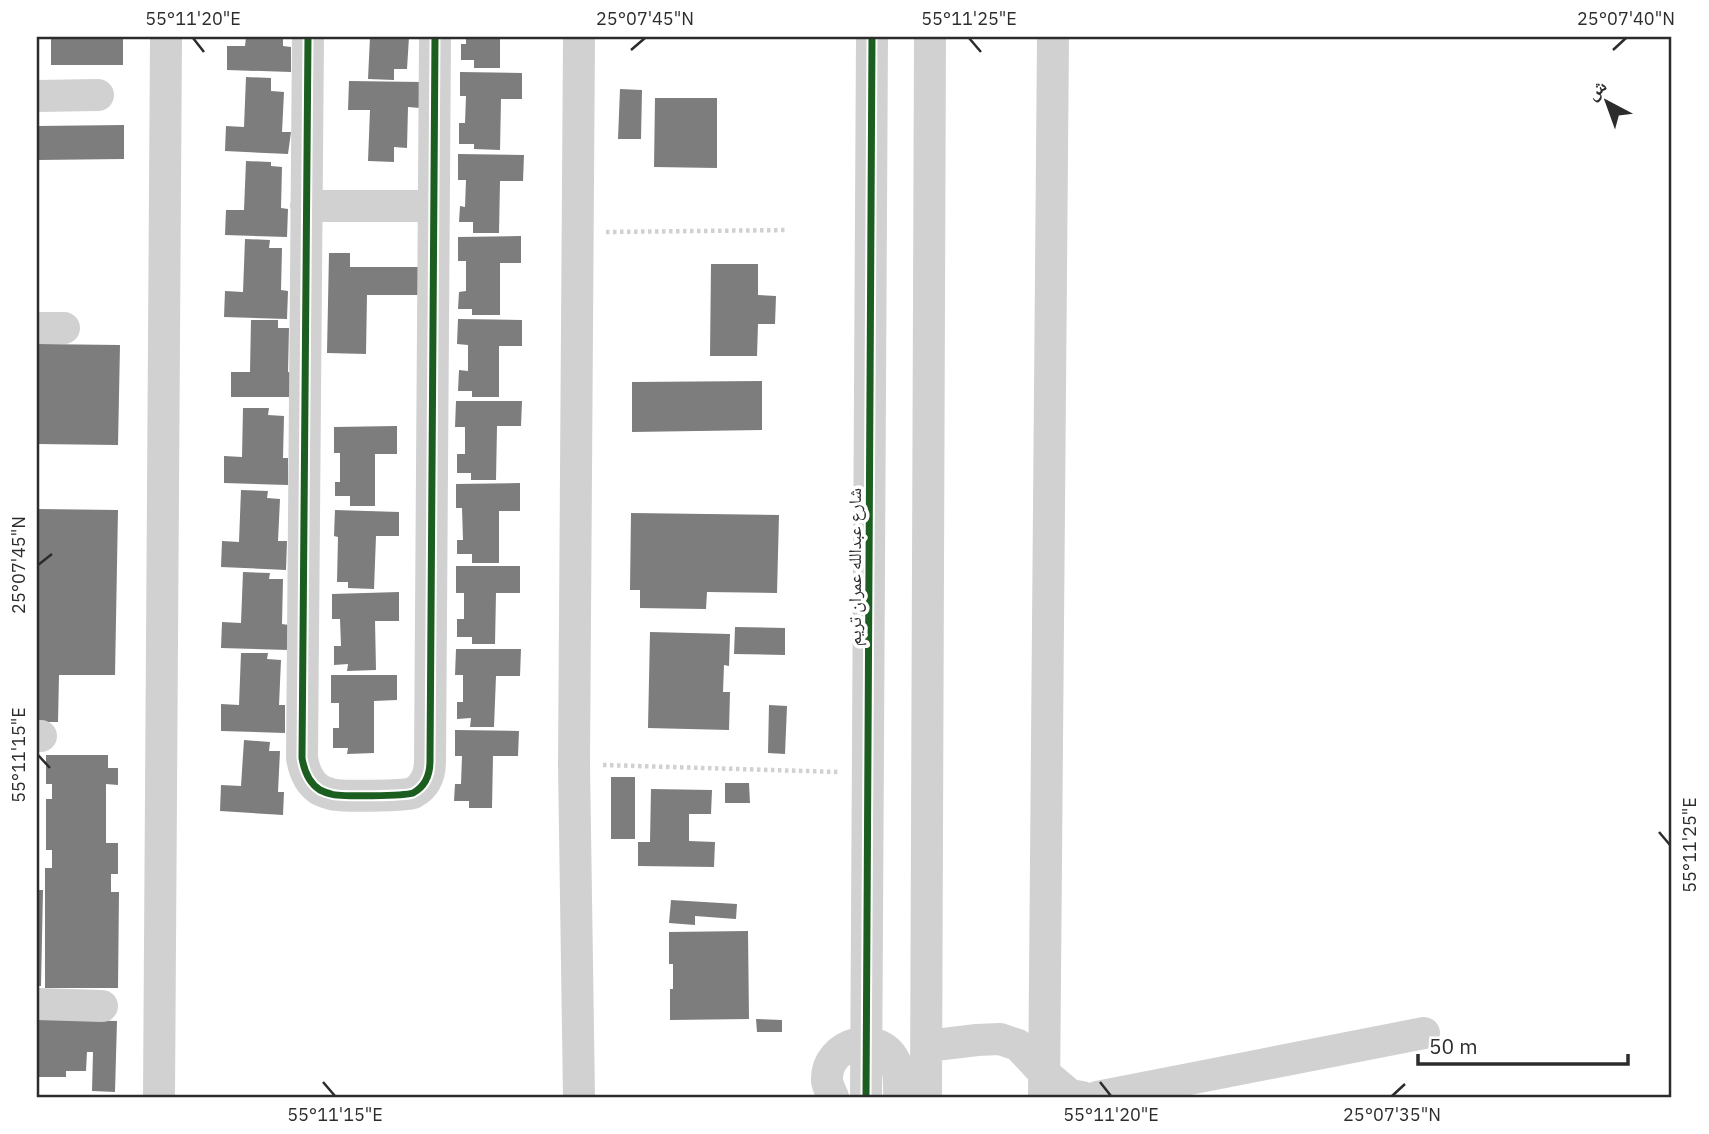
<svg xmlns="http://www.w3.org/2000/svg" width="1709" height="1134" font-family="'IBM Plex Sans','Noto Naskh Arabic',sans-serif">
<rect width="100%" height="100%" fill="#fff"/>
<path fill="#7d7d7d" d="M51,37H123V65H51Z
M246,37H283V46L291,47V72L227,70V46H245Z
M370,37H409L407,69H394V80L368,79Z
M466,37H500V68H474V60H461V44H466Z
M460,72L522,73V99H501L500,150L474,149V144H459V123H465L466,96H460Z
M246,77L271,78V91L284,92L282,132H291L288,154L225,151L226,126L244,127Z
M349,81L421,82L420,108L408,107L407,148L394,147V162L368,161L370,110H348Z
M620,89L642,90L641,139H618Z
M655,98H717V168L654,167Z
M124,125V159L37,160V126Z
M458,154L524,155L523,181H500L499,233H473V222H459L460,206L465,207L466,180H458Z
M246,161L271,162V166L282,167L281,208L288,209L287,237L225,235L226,210H244Z
M521,236V263H500V315H472V309H458L459,292L466,291V261H458V237Z
M245,239L270,240L269,248H282L281,290L288,291L287,319L224,317L225,291L243,292Z
M329,253H350V267H420L419,295H367L366,354L327,353Z
M711,264H758V295L776,296L775,324H758L757,356H710Z
M458,319L522,320V346H499V397H472V391H458L459,370L468,371V345L457,344Z
M251,320H278V328H289L288,372L295,373L294,397H231V372H250Z
M37,344L120,345L118,445L37,444Z
M762,381V430L632,432V382Z
M456,401H522L521,426H497L496,480H471V473H457V454H465V427H455Z
M243,408H269L268,415L284,416L283,458H288V485L224,483V456L242,457Z
M397,426V454H375V506H350V496H335V482H340V453H334V427Z
M520,483V511H499V563H472V554H457V540H463L462,508H456V484Z
M241,490L268,491L267,498L280,499L278,541H287L286,570L221,567L222,541L239,542Z
M37,509L118,510L115,675H59L58,722H37Z
M335,510L399,512V536H376L374,589L348,588V582H337L338,537L334,536Z
M631,513L779,515L777,593L707,592L706,609L640,608V590H630Z
M456,566H520V593H496L495,644H472V637H457V619H464V593H456Z
M243,572L270,573L269,579H283L282,624L289,625L288,650L221,648L222,622L241,623Z
M399,592V621H375L376,670L347,671L348,664L334,665V646H341L340,619H332V594Z
M735,627L785,628V655L734,654Z
M650,632L730,634L729,666L724,665L723,692H730L729,730L648,728Z
M456,649H521L520,676H496L494,727H470L471,718L457,719V702H463V675H455Z
M241,653H268L267,659L281,660L279,705H285V733L221,731V704L239,705Z
M331,675H397V700L374,701V753L347,754L348,748H333V728H339V703H331Z
M769,705L787,706L785,754L768,753Z
M455,730L519,731L518,756H493L492,808H469V801H454L455,784H461L462,756H455Z
M244,740L270,742L269,751H280L278,792H284L283,815L220,811L221,785L241,786Z
M46,755H108V768H118V785L106,784V843H118V874H111V892H119L118,988H45V868H52V850H46V799H52V784H46Z
M611,777H635V839H611Z
M725,783H749L750,803H725Z
M651,789L712,790L711,814H689V841L715,842L714,867L638,866V842H650Z
M37,890H43L41,986H37Z
M671,900L737,904L736,919L695,916V925L669,923Z
M748,931L749,1019L670,1020V989H673V964H669V932Z
M37,1019L117,1021L115,1092L92,1091L93,1052H87L86,1071H66V1077H37Z
M756,1019L782,1020V1032H757Z"/>
<g fill="none" stroke-linecap="round" stroke-linejoin="round">
<path stroke="#d1d1d1" stroke-width="4.5" stroke-dasharray="3.5 3.5" stroke-linecap="butt" d="M606,232L787,230
M603,765L839,772"/>
<path stroke="#d1d1d1" stroke-width="32" d="M308,37L302,758C304,770 309,783 320,790C324,792 327,793 331,794C340,797 405,796 413,793C426,786 430,774 430,761L435,37
M37,96L98,95
M306,206H434
M37,328H64
M37,736H41
M37,1004L102,1006
M927,1046L977,1040L1000,1039L1018,1045L1044,1073L1070,1095L1082,1097
M159,1097L166,37
M579,1097L574,764L579,37
M833,1097C831,1092 828,1087 827,1081C825,1042 882,1027 896,1064C900,1074 899,1087 899,1097
M866,1097L872,37
M926,1097L930,37
M1044,1097L1053,37
M1097,1097L1424,1033"/>
<defs>
<path id="cycleway" d="M308,37L302,758C304,770 309,783 320,790C324,792 327,793 331,794C340,797 405,796 413,793C426,786 430,774 430,761L435,37
M866,1097L872,37"/>
</defs>
<use href="#cycleway" stroke="#fff" stroke-width="11"/>
<use href="#cycleway" stroke="#1b5e20" stroke-width="7"/>
</g>
<path fill="none" stroke="#2c2c2c" stroke-width="2.5" d="M193,38L204,52M969,38L981,52M631,50L645,38M1613,50L1626,38M38,565L52,554M38,755L50,768M1659,832L1670,845M323,1082L335,1096M1100,1082L1111,1096M1392,1096L1405,1084"/>
<g text-anchor="middle" dominant-baseline="central" stroke-width="7" stroke-linejoin="round" paint-order="stroke">
<g font-size="18" fill="#2c2c2c" stroke="#fff">
<text transform="translate(854 567) rotate(-90)">شارع عبدالله عمران تريم</text>
</g>
</g>
<rect width="1709" height="1134" fill="none" stroke="#ffffff" stroke-width="77"/>
<g transform="translate(1607 102) rotate(319)" stroke="#ffffff" stroke-width="5" paint-order="stroke">
<path d="M0-5L12 26L0 18L-12 26Z" fill="#2c2c2c"/>
<text y="-10" font-size="19" font-weight="bold" text-anchor="middle" fill="#2c2c2c">ش</text>
</g>
<path d="M1418 1054v10h210v-10" fill="none" stroke="#2c2c2c" stroke-width="3.5"/>
<text x="1429" y="1054" font-size="21" fill="#2c2c2c" stroke="#ffffff" stroke-width="5" paint-order="stroke">50 m</text>
<rect x="38" y="38" width="1632" height="1058" fill="none" stroke="#2c2c2c" stroke-width="2.5"/>
<g font-size="18" text-anchor="middle" fill="#2c2c2c">
<text x="193" y="25">55°11'20"E</text>
<text x="645" y="25">25°07'45"N</text>
<text x="969" y="25">55°11'25"E</text>
<text x="1626" y="25">25°07'40"N</text>
<text transform="translate(19 565) rotate(-90)" y="6">25°07'45"N</text>
<text transform="translate(19 755) rotate(-90)" y="6">55°11'15"E</text>
<text transform="translate(1690 845) rotate(-90)" y="6">55°11'25"E</text>
<text x="335" y="1121">55°11'15"E</text>
<text x="1111" y="1121">55°11'20"E</text>
<text x="1392" y="1121">25°07'35"N</text>
</g>
</svg>
